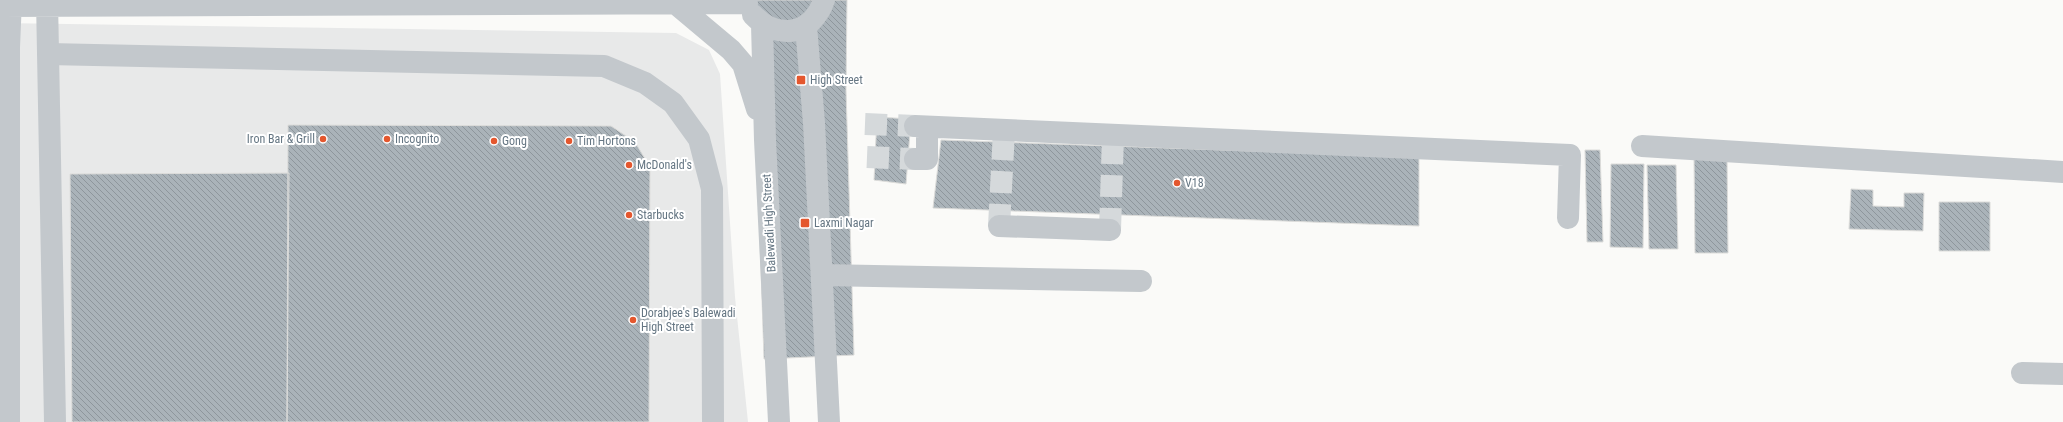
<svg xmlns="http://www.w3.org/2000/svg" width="2063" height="422" font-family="'Roboto Condensed',sans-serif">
<defs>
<pattern id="building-back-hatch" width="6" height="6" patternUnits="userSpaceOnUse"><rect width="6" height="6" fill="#aab3b9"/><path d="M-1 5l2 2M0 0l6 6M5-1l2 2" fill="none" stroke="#8e969c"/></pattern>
</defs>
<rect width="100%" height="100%" fill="#fafaf8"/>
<path fill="#e8e9e9" d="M0,23L676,33L709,50L720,74L735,297L748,422H0Z"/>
<path fill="url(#building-back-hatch)" stroke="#dcdcda" d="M756,0H847L846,90L854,355L764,359L755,91Z
M877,117L911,119L906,184L874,180Z
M288,125L611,126L635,142L650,167L649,422H287Z
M941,140L1419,157V226L933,208Z
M1585,150H1600L1603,242H1587Z
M1694,157H1727L1728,253H1695Z
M1611,164H1644L1643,248L1610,247Z
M1647,165H1676L1678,249H1649Z
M289,173L287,422H72L70,174Z
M1851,189L1873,190V206L1904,207V193H1924L1923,231L1849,229Z
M1939,202H1990V251H1939Z"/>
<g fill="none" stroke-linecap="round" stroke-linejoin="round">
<path stroke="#d5d9db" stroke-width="22" stroke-dasharray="22 11" stroke-linecap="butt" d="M865,124L915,126
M867,157L915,159
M999,226L1004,131
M1110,230L1113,136"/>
<path stroke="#c3c8cc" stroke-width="22" d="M47,0L55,422
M675,3L731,50L743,64L757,109
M0,6L747,3
M753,15C778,41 812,35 824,0
M762,24L765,140L779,422
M806,26L814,123L829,422
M48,54L604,66L645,83L673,103L699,139L712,189L713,422
M915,126L1570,155L1568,218
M1642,146L2063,172
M915,159H927V127
M999,226L1110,230
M822,275L1141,281
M2022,373L2063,374
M9,422V47L11,0"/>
</g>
<g fill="#e4572e" stroke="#fff" stroke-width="1.5">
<rect x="796" y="75" width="10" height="10" rx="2"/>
<circle cx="323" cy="139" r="4"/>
<circle cx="387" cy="139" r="4"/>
<circle cx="494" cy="141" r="4"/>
<circle cx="569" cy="141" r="4"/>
<circle cx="629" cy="165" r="4"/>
<circle cx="1177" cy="183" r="4"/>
<circle cx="629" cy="215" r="4"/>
<rect x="800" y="218" width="10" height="10" rx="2"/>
<circle cx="633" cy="320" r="4"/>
</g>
<g text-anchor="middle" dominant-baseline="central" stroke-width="4" stroke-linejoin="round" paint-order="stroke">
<g font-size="12" fill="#657683" stroke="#fff" text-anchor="start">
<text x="810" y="80">High Street</text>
<text x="315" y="139" text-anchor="end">Iron Bar &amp; Grill</text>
<text x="395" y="139">Incognito</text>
<text x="502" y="141">Gong</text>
<text x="577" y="141">Tim Hortons</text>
<text x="637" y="165">McDonald's</text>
<text x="1185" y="183">V18</text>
<text x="637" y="215">Starbucks</text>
<text x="814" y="223">Laxmi Nagar</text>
<text x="641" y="313">Dorabjee's Balewadi<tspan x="641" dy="14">High Street</tspan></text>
</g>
<g font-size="12" fill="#657683" stroke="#fff">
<text transform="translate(769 223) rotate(-93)">Balewadi High Street</text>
</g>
</g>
</svg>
